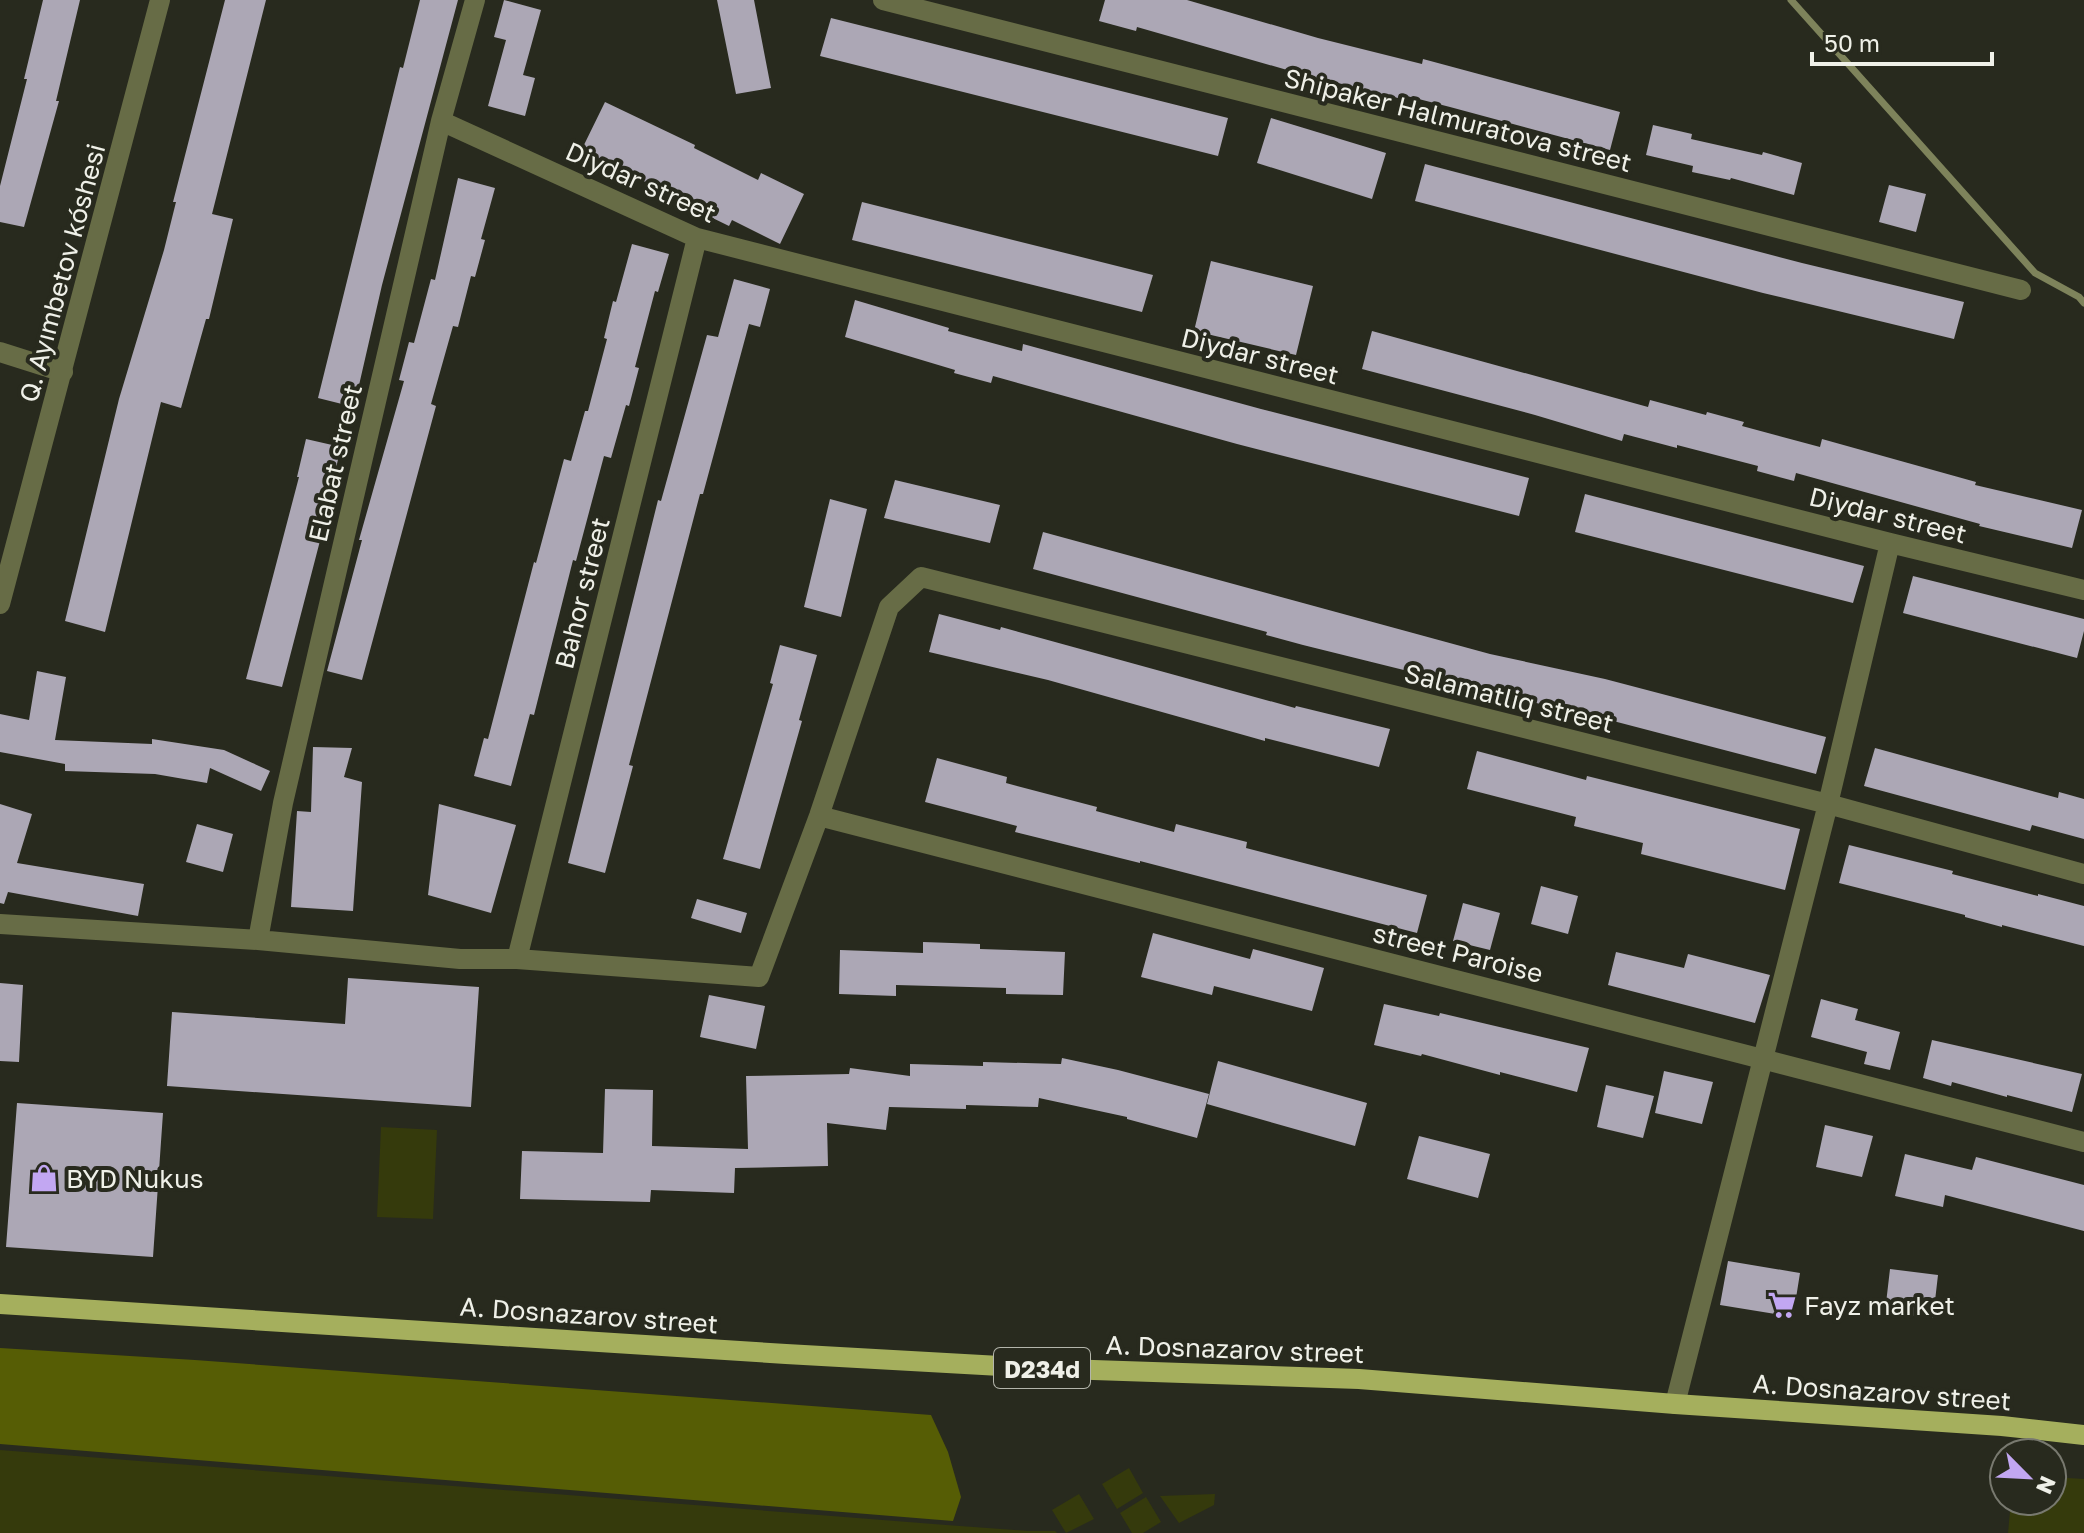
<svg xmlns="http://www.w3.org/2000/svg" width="2084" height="1533" font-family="'Golos Text',sans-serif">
<rect width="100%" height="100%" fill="#282a1e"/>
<path fill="#353a0c" d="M381,1127L437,1130L433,1219L377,1217Z
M0,1450L946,1525L1028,1531H1055L1057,1533H0Z
M1129,1468L1143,1493L1117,1509L1102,1484Z
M2052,1477L2084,1479V1533H2008L2011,1501H2052Z
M1079,1494L1094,1519L1066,1533L1052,1510Z
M1215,1494L1214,1505L1179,1523L1160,1496Z
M1146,1497L1161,1522L1143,1533H1132L1120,1513Z"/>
<path fill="#565d05" d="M0,1348L195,1360L931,1415L948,1452L961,1497L953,1521L0,1444Z"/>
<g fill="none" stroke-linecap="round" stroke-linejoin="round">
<path stroke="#7e835b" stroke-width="7" d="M1791,0L2035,273L2079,297L2084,303"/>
</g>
<path fill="#aca7b5" d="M43,0H80L56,101H59L24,227L0,222V186L27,79H24Z
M225,0H266L212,214L233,219L209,319H206L181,408L161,402L105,632L65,621L119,399L164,250L176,202H173Z
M420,0H458L382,285L354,407L318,398L400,67L403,68Z
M504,0L541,10L523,75L535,78L525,116L488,106L506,40L494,37Z
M717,0H754L771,88L736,94Z
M1105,0H1187L1318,38L1422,64L1423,59L1620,112L1610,150L1450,107L1399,94L1398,98L1294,72L1137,27L1136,31L1099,21Z
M831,18L1228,118L1218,156L820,56Z
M605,102L695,145L694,148L758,180L761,173L804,194L780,244L732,220L729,226L686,205L687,202L581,151Z
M1271,118L1386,153L1372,199L1257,163Z
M1653,125L1692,134L1691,139L1762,155L1763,152L1802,163L1794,195L1731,178L1730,180L1692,172L1693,166L1646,155Z
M1425,164L1802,263L1964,302L1954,339L1763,293L1415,201Z
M458,178L495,188L481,239L485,240L475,277L471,276L458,327L453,326L431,404L436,406L362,680L327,671L362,540H359L404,381L399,380L409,342L414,343L431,279L435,280Z
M1889,185L1926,194L1916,232L1879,222Z
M862,202L1153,275L1142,312L852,240Z
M632,244L669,254L658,292L655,291L635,367L639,368L629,406L626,405L611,458L604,456L576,561L573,560L534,715L530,714L511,786L474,776L484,738L488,739L534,562L536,563L564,459L571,461L585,411H588L607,339L604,338L613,301L616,302Z
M1211,261L1313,286L1296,355L1194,331Z
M734,279L770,289L760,327L749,324L703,494H700L629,765L633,766L605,873L568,863L658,500L661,501L707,335L718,337Z
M855,300L949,328L948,331L1022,351L1023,344L1261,409L1529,478L1519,516L1237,444L993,376L991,383L954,373L955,370L845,337Z
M1372,331L1648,407L1650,400L1706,415L1707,412L1744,422L1742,426L1820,447L1822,439L1976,482L1975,485L2082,510L2072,548L1979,526L1980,524L1796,473L1794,481L1757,471L1758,466L1677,445V448L1624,434L1622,441L1535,415L1362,369Z
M306,439L341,447L326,510H328L282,687L246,679L299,477H297Z
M895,480L1000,505L990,543L884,518Z
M1585,494L1864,566L1853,603L1575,532Z
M830,499L867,509L841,617L804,607Z
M1043,532L1490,654L1605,679L1826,737L1816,774L1575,711L1468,689L1431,679L1432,677L1303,645L1266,635L1267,632L1033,569Z
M1913,576L2084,619V631L2077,658L1903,613Z
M939,614L1000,630L1001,627L1295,708L1296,706L1390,729L1379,767L1265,738V741L1048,680L929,652Z
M780,645L817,655L799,720L802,721L760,869L723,859L773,684L770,683Z
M37,671L66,677L55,740L152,744V739L224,750L270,771L261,791L210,768L207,783L155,774L65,771V764L0,752V714L29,720Z
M313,747L352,748L344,777L362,782L353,911L291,907L297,811L311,812Z
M1875,748L2058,798L2059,792L2084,799V839L2032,825L2030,831L1864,786Z
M1477,751L1586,780L1587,776L1800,829L1785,890L1641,854L1643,843L1574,826L1576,817L1467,789Z
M937,758L1007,777L1006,783L1097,807L1096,811L1174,832L1176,824L1247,842L1246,848L1427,895L1417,933L1140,861V863L1015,832L1017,826L925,802Z
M0,804L32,814L17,863L144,884L138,916L8,892L4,904L0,903Z
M439,804L516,825L491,913L428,895Z
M197,824L233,834L223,872L186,862Z
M1849,845L1953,871L1952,874L2038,896V894L2084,906V946L2002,925V927L1965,917V915L1839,883Z
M1541,886L1578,896L1568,934L1531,924Z
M697,899L747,913L741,933L691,918Z
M1463,903L1500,913L1490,950L1453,941Z
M1153,933L1250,959L1253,949L1324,968L1312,1011L1214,986L1212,995L1141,977Z
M923,942L980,944V949L1065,952L1063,995L1006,994V988L896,985V996L839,994L840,950L923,953Z
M1616,952L1684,968L1688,954L1770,975L1755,1023L1608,985Z
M348,978L479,987L471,1107L167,1086L172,1012L345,1024Z
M0,983L23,985L19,1062L0,1061Z
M709,995L765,1006L756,1049L700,1037Z
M1821,999L1858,1009L1855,1020L1900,1032L1890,1070L1864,1064L1867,1052L1811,1037Z
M1384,1004L1439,1016L1440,1013L1589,1048L1577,1092L1500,1072V1075L1422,1054L1421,1056L1374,1045Z
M1932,1040L2082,1074L2072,1112L2007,1095V1097L1952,1082L1951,1086L1923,1078Z
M1062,1058L1118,1070L1209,1094L1197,1138L1127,1119V1117L1039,1098L1038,1107L966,1105V1109L889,1107L886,1130L827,1123L828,1166L735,1168L734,1193L651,1190L650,1202L520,1199L522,1151L603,1153L605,1089L653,1090L652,1146L748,1149L746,1076L849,1074L850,1068L910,1076V1064L983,1066V1062L1061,1064Z
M1218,1061L1367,1103L1355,1146L1207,1104Z
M1664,1071L1713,1082L1702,1124L1655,1113Z
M1606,1085L1654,1096L1643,1138L1597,1127Z
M17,1103L163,1113L153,1257L6,1247Z
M1825,1125L1873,1136L1862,1177L1816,1167Z
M1419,1136L1490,1154L1478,1198L1407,1179Z
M1905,1154L1972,1170L1976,1157L2084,1185V1231L1945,1195L1943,1207L1895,1196Z
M1728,1261L1800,1273L1793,1317L1720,1305Z
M1890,1269L1938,1275L1933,1318L1885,1312Z"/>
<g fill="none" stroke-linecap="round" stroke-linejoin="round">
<path stroke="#676c46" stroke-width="20" d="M883,0L2021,290
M441,121L697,238L1890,543L2084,590
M0,352L63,372
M819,816L2084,1142
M0,924L258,940L460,959H517L759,977L819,816L889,607L921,577L1828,804L2084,874
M258,940L283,803L441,121L475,0
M517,959L697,238
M1675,1404L1828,804L1890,543"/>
<path stroke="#676c46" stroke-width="20" d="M0,604L160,0"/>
<path stroke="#a5af5d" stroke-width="20" d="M0,1304L786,1354L1034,1368L1359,1379L1675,1404L2002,1426L2084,1435"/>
</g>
<defs>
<symbol id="shop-bare" viewBox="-9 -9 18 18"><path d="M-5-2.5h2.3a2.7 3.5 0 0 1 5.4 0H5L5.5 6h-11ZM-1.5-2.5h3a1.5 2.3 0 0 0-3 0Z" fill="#c2a7f2" stroke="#282a1e" stroke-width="2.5" paint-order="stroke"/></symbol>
<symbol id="supermarket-bare" viewBox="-9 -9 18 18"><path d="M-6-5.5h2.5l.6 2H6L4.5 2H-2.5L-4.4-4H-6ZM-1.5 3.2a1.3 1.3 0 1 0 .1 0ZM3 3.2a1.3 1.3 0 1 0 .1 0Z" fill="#c2a7f2" stroke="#282a1e" stroke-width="2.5" paint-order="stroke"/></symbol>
</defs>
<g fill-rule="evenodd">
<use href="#shop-bare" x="24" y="1158" width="40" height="40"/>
<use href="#supermarket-bare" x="1762" y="1285" width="40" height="40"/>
</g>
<g text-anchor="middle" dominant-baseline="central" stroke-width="8" stroke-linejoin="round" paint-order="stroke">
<rect fill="#282a1e" stroke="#b3b5ab" stroke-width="2" x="994" y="1348" width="96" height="40" rx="6"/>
<g font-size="24" font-weight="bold" fill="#eff0e8">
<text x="1042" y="1368">D234d</text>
</g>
<g font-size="26" fill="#eff0e8" stroke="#282a1e">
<text transform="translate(1458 120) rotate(14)">Shipaker Halmuratova street</text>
<text transform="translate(641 182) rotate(24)">Diydar street</text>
<text transform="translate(62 273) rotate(-75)">Q. Ayımbetov kóshesi</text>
<text transform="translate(1260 356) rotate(14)">Diydar street</text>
<text transform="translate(335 463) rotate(-77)">Elabat street</text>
<text transform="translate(1888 515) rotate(14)">Diydar street</text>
<text transform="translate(582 593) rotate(-76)">Bahor street</text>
<text transform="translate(1509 698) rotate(14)">Salamatliq street</text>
<text transform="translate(1458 953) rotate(14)">street Paroise</text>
<text transform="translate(589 1315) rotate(4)">A. Dosnazarov street</text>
<text transform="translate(1235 1349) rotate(2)">A. Dosnazarov street</text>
<text transform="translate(1882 1392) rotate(4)">A. Dosnazarov street</text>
</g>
<g font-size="26" fill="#eff0e8" stroke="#282a1e" text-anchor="start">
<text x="66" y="1178">BYD Nukus</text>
<text x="1804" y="1305">Fayz market</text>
</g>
</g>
<g transform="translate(2028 1477) rotate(114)"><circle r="38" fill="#282a1e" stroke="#78796f" stroke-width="2"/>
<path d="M0-6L14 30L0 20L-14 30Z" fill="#c2a7f2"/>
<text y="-12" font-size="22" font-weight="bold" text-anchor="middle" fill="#eff0e8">N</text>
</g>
<path d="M1812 52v12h180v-12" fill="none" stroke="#eff0e8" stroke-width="4"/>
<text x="1824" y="52" font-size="24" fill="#eff0e8" stroke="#282a1e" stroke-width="6" paint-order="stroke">50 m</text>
</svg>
